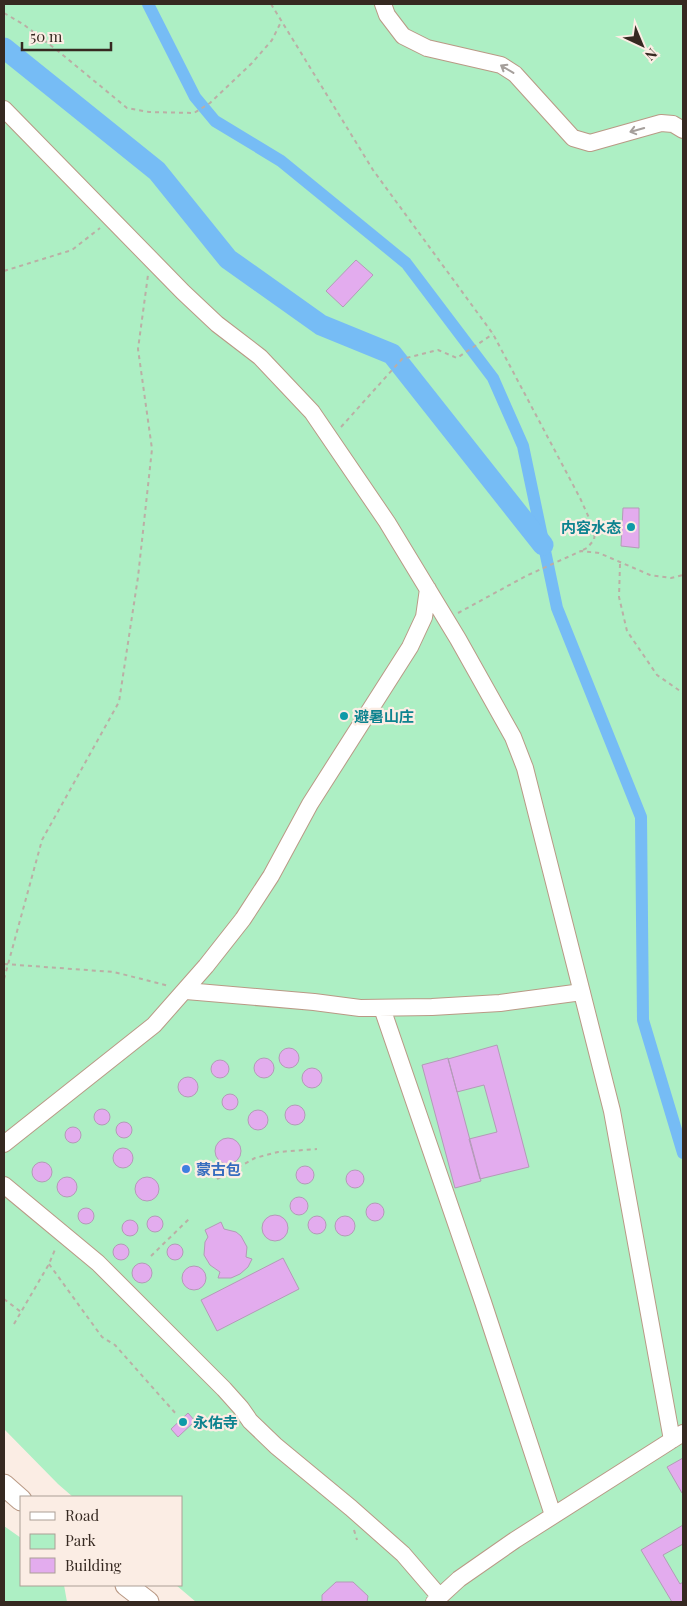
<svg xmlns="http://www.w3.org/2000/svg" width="687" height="1606" font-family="'Playfair Display','Noto Sans SC',serif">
<rect width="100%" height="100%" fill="#fbede4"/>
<path fill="#adefc4" d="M4,4H683V1602H196L176,1585H181V1497H73L58,1484L4,1429Z
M4,1526L21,1538V1585H64L67,1602H4Z"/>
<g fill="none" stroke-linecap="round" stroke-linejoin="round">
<path stroke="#76bcf5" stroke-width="12" d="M148,4L195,97L215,121L281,161L406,263L493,378L523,446L557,608L641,817L643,1020L683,1153"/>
<path stroke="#76bcf5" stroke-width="21" d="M4,48L157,171L228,259L321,325L392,354L543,545"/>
</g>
<path fill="#e3acee" stroke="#b39bb7" d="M356,260L373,275L343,307L326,291Z
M623,508H639V548L621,546Z
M497,1045L529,1167L480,1179L469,1139L497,1132L484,1085L457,1092L448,1059Z
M279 1058a10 10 0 1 1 20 0a10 10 0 1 1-20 0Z
M448,1058L481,1181L455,1188L422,1065Z
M254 1068a10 10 0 1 1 20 0a10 10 0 1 1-20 0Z
M211 1069a9 9 0 1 1 18 0a9 9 0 1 1-18 0Z
M302 1078a10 10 0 1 1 20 0a10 10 0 1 1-20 0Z
M178 1087a10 10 0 1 1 20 0a10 10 0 1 1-20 0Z
M222 1102a8 8 0 1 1 16 0a8 8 0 1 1-16 0Z
M285 1115a10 10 0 1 1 20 0a10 10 0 1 1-20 0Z
M94 1117a8 8 0 1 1 16 0a8 8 0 1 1-16 0Z
M248 1120a10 10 0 1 1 20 0a10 10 0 1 1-20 0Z
M116 1130a8 8 0 1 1 16 0a8 8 0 1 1-16 0Z
M65 1135a8 8 0 1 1 16 0a8 8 0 1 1-16 0Z
M215 1151a13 13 0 1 1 26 0a13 13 0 1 1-26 0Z
M113 1158a10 10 0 1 1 20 0a10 10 0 1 1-20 0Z
M32 1172a10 10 0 1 1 20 0a10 10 0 1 1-20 0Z
M296 1175a9 9 0 1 1 18 0a9 9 0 1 1-18 0Z
M346 1179a9 9 0 1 1 18 0a9 9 0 1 1-18 0Z
M135 1189a12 12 0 1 1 24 0a12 12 0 1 1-24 0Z
M57 1187a10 10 0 1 1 20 0a10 10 0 1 1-20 0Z
M290 1206a9 9 0 1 1 18 0a9 9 0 1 1-18 0Z
M366 1212a9 9 0 1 1 18 0a9 9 0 1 1-18 0Z
M78 1216a8 8 0 1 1 16 0a8 8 0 1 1-16 0Z
M262 1228a13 13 0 1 1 26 0a13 13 0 1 1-26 0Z
M147 1224a8 8 0 1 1 16 0a8 8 0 1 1-16 0Z
M335 1226a10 10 0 1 1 20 0a10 10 0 1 1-20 0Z
M308 1225a9 9 0 1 1 18 0a9 9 0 1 1-18 0Z
M122 1228a8 8 0 1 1 16 0a8 8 0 1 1-16 0Z
M221,1222L224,1229L236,1232L241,1236L247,1247L246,1257L252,1259L248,1267L240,1274L231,1278H218L220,1272L210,1265L204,1255L205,1242L208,1237L205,1230Z
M113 1252a8 8 0 1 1 16 0a8 8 0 1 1-16 0Z
M167 1252a8 8 0 1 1 16 0a8 8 0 1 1-16 0Z
M283,1258L299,1289L217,1331L201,1300Z
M132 1273a10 10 0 1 1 20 0a10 10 0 1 1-20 0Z
M182 1278a12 12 0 1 1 24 0a12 12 0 1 1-24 0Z
M188,1413L195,1421L178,1437L171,1429Z
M683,1458V1492L682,1493L667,1467Z
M683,1525V1544L663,1555L680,1584L683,1582V1602H672L641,1550Z
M336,1582H353L368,1596L367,1602H322V1595Z"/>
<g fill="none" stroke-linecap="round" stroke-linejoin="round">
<defs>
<path id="minor" d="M383,4L387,15L403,36L427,48L501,65L515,74L573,138L590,143L661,123L673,124L683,130
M4,109L183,292L217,324L260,357L312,412L387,522L458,639L513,737L525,768L612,1111L672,1440
M186,991L314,1002L360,1008L432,1007L500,1003L582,992
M382,1008L483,1302L553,1515
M4,1144L154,1025L206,966L243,919L271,876L310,804L410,647L424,617L428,589
M4,1185L98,1263L224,1389L241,1408L250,1421L276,1446L351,1508L403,1554L440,1597
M434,1602L459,1579L515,1540L683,1433"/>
<path id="major" d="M4,1485L21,1500
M126,1585L148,1602"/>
</defs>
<use href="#minor" stroke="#b99985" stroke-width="18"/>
<use href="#major" stroke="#b99985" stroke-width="23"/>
<path stroke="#bbaea5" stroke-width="2" stroke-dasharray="4 4" stroke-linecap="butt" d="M271,4L373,170L493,334L580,498L595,531L594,540L587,548L581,551
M4,13L23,24L58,51L127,108L149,112L194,113L210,103L252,63L272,40L281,22
M4,271L72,250L100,228
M341,427L402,359L438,350L457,358L493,334
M620,564L619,597L627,631L657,675L683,693
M458,613L526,576L581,551L599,553L650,575L671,578L683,575
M4,964L114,972L169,986
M4,979L42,840L119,702L138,577L152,449L138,349L148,275
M217,1179L255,1158L278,1152L317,1149
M151,1256L191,1217
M49,1264L102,1337L115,1345L177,1415
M4,1299L21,1312
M14,1324L49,1264L56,1247
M354,1530L357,1540"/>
<use href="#minor" stroke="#fff" stroke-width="16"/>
<use href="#major" stroke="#fff" stroke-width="21"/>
</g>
<defs><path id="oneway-shaft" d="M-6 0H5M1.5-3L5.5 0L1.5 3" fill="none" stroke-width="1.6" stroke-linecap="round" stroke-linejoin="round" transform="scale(1.25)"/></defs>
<g stroke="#a59f9b">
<use href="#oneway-shaft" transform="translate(507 69) rotate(-149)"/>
<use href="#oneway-shaft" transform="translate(637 130) rotate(164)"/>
</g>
<g fill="#0f9aa8" stroke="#fbede4" stroke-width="2">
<circle cx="631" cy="527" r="5"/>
<circle cx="344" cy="716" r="5"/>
<circle cx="183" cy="1422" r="5"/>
</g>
<circle fill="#3f7fe0" stroke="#fbede4" stroke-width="2" cx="186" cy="1169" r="5"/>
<g text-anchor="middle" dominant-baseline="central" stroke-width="4.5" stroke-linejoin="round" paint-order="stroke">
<g font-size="15" font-weight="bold" fill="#0d838f" stroke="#fbede4" text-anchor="start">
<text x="621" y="527" text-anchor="end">内容水态</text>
<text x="354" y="716">避暑山庄</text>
<text x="193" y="1422">永佑寺</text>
</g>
<g font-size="15" font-weight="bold" fill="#366cbe" stroke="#fbede4" text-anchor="start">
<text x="196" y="1169">蒙古包</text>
</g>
</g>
<rect width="687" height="1606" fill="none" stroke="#362921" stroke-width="10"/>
<rect x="20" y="1496" width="162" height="90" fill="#fbede4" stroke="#ac9f96"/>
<rect x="30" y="1512" width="25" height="8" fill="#ffffff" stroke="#ac9f96"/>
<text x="65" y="1521" font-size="15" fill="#362921">Road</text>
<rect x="30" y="1534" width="25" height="15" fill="#adefc4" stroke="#ac9f96"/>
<text x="65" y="1546" font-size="15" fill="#362921">Park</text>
<rect x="30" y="1558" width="25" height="15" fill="#e3acee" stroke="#ac9f96"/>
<text x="65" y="1571" font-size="15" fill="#362921">Building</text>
<g transform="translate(642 45) rotate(136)" stroke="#fbede4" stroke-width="4" paint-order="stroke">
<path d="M0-4L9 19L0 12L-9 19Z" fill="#362921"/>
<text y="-8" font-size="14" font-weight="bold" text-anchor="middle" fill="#362921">N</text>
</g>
<path d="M22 42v8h89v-8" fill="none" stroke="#362921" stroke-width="2.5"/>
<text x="30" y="42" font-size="15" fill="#362921" stroke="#fbede4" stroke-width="4" paint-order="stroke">50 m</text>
</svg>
